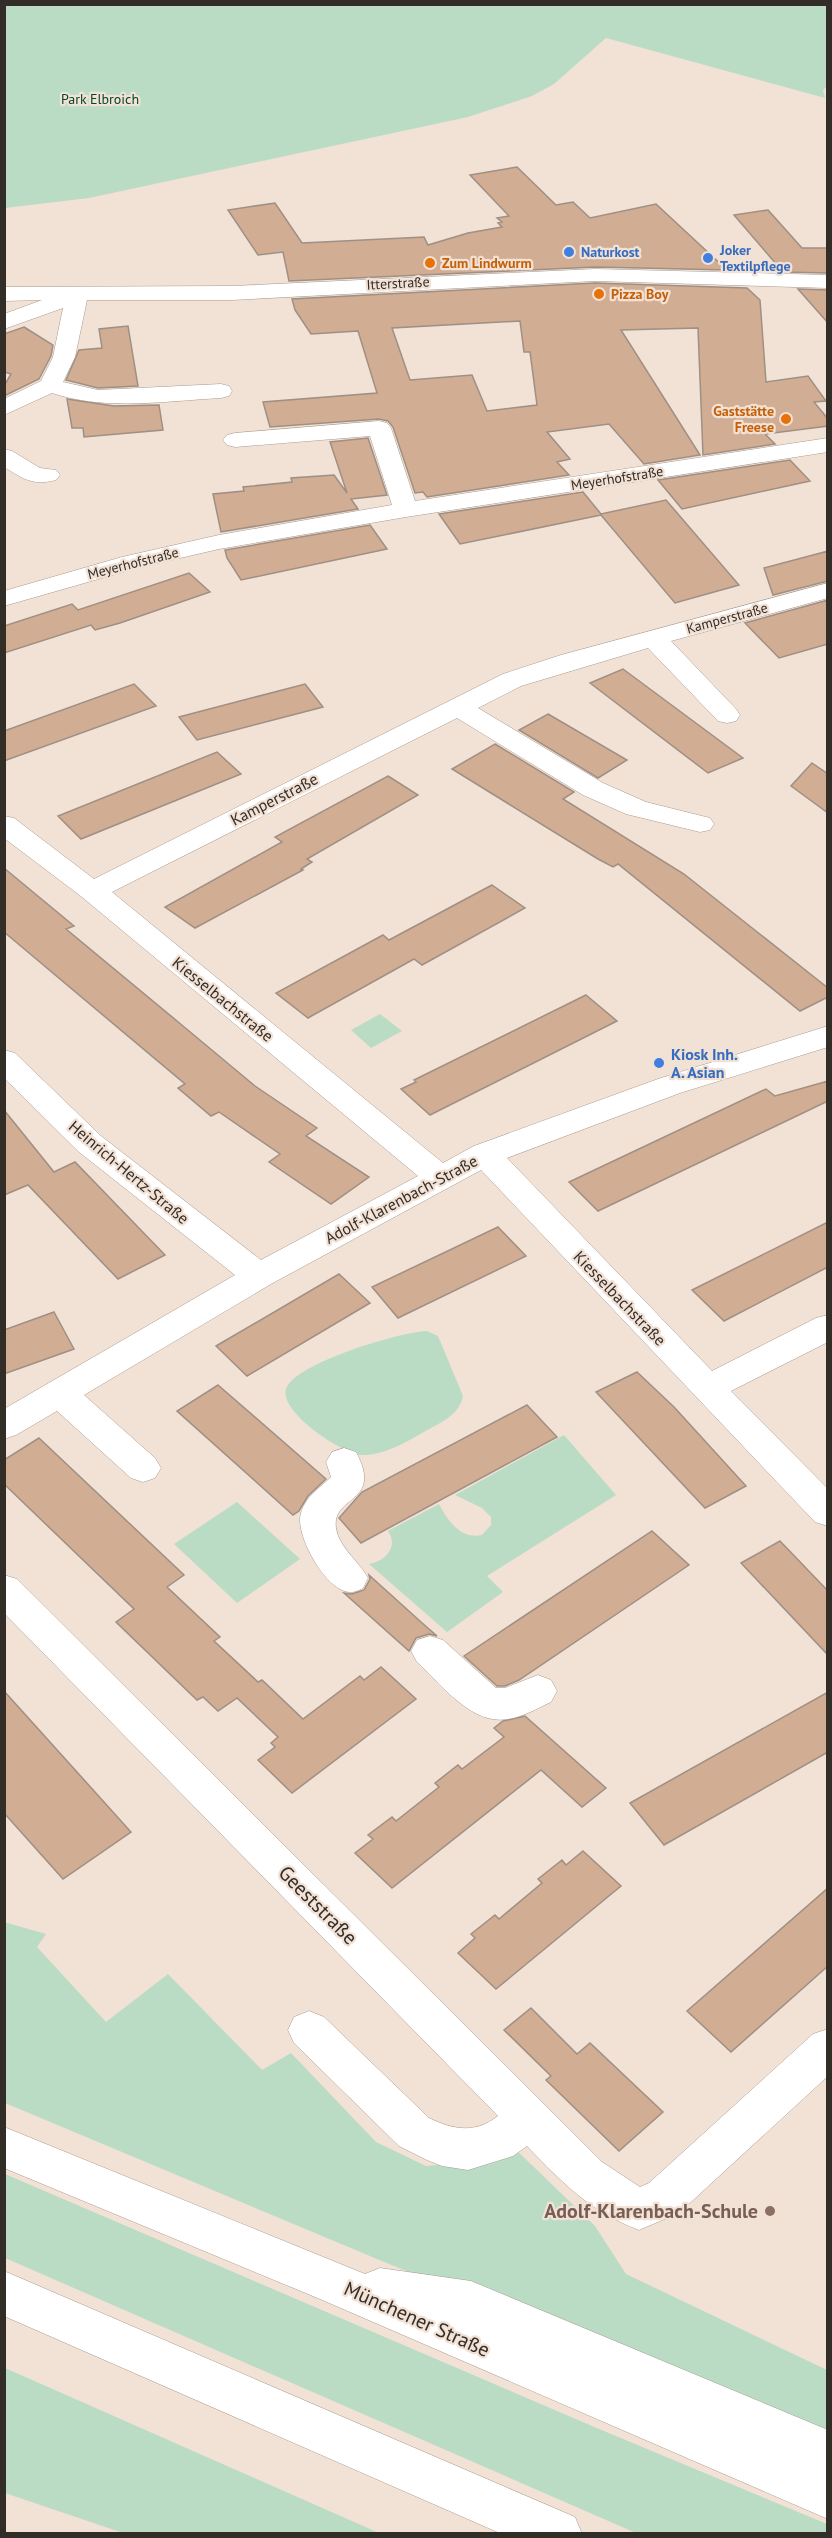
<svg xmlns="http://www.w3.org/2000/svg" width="832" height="2538" font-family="'PT Sans',sans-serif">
<rect width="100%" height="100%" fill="#f2e1d5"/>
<path fill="#badcc5" d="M4,5H827V86L823,90L825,98L606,38L554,84L532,96L468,117L89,198L5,208Z
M380,1014L402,1031L371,1048L351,1030Z
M427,1331L438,1336L463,1396C459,1416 439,1423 424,1432C406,1442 386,1454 365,1455C344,1456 279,1412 286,1389C295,1363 400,1332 427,1331Z
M564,1435L616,1495L487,1576L503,1592L447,1632L369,1564C385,1561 399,1547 388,1531L439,1504C447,1520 461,1540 482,1535L491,1525V1517L482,1508L455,1495Z
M237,1502L300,1559L237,1603L174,1544Z
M4,1922L46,1934L37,1947L106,2022L168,1974L262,2070L291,2053L376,2142L426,2166L470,2162L508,2142L595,2226L626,2274L827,2370V2440L389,2264L5,2103Z
M5,2174L592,2426L827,2524V2533H636L5,2258Z
M5,2368L379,2533H123L5,2493Z"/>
<path fill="#d0ad93" stroke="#9f8f84" stroke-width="1.5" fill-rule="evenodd" d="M517,167L556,205L573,202L590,218L656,204L727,270L595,267L289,281L283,252L258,255L228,210L275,203L302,243L424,237L428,245L468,233L502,227L498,223L502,222L497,218L509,216L470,175Z
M768,210L802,248H828V273L783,272L734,215Z
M595,283L747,288L760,300L766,382L808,376L826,401L814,402L828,419V426L765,434L775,444L703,455L698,328L621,330L700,455L644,464L609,424L547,432L570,459L557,462L569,475L427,497L423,492L415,493L393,427L388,421L379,419L270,427L263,402L377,393L358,331L311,334L295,310L292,299ZM520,321L524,352H530L537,405L487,411L472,375L410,380L392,328Z
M798,289L828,290V323Z
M128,326L138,386L98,388L66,380L79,350L102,348L99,329Z
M24,327L53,345L51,356L39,379L4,396V386L11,374L4,372V334Z
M67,399L114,406L159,405L163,430L84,437L83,428H72Z
M368,438L387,495L351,499L358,509L221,532L213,494L244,491L243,487L292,482L291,478L334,475L347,493L330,442Z
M790,460L810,481L682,509L658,480Z
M583,492L601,514L666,500L739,585L675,603L601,515L460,544L439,514Z
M370,525L387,549L241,580L227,558L225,550Z
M828,551V581L773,595L764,568Z
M189,573L210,592L120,623L95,630L91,625L4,653V626L72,604L78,610Z
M828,600V644L779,658L745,623Z
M623,669L743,758L708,773L590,683Z
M134,684L156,706L4,761V731Z
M305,684L323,707L197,740L179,717Z
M548,714L627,760L598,778L519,730Z
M495,744L574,792L563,799L684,874L828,988V997L800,1011L618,864L613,867L598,859L452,769Z
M217,752L241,774L81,839L58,816Z
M812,763L828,774V813L791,786Z
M388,776L418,795L307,859L312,862L301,869L303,870L195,928L165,907L282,842L275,837Z
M4,868L74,926L66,929L183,1026L255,1086L317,1128L306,1136L369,1177L331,1204L269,1162L280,1154L219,1112L211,1116L178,1088L185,1084L4,932Z
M492,885L525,908L422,965L414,959L308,1018L276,993L383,935L389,940Z
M586,995L617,1021L430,1115L401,1089L416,1082L414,1080Z
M828,1081V1101L598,1211L569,1182L766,1089L775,1096Z
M4,1110L54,1172L75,1162L165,1255L118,1279L28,1185L4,1195Z
M828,1222V1267L724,1321L692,1290Z
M498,1227L526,1256L398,1318L372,1287Z
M339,1274L370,1303L247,1376L216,1346Z
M54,1312L74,1349L4,1374V1330Z
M637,1372L674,1407L746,1486L705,1508L596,1392Z
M218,1385L326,1479L308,1496L299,1511L293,1515L177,1411Z
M527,1405L557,1437L361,1543L339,1518L362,1492Z
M39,1438L184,1575L167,1587L220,1637L214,1641L258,1682L262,1680L303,1719L360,1676L364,1680L381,1667L416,1699L292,1793L258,1760L275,1747L271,1743L278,1737L237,1698L218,1711L203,1697L197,1700L116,1622L134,1609L4,1484V1460Z
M652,1531L689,1565L519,1680L505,1686H497L464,1656Z
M780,1541L828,1591V1655L741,1563Z
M369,1575L421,1622L437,1636L429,1634L416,1638L409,1651L344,1593L352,1594L364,1590L370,1579Z
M4,1691L131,1832L63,1879L4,1813Z
M828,1692V1752L664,1845L630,1803Z
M525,1716L606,1788L582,1807L541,1770L392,1888L355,1853L373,1839L368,1835L392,1817L396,1821L439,1787L435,1783L458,1765L462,1769L504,1737L494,1728L503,1721Z
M583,1851L621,1886L496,1989L458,1953L475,1938L471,1934L495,1915L499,1919L542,1883L538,1879L562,1860L566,1865Z
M828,1888V1966L731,2052L687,2011Z
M531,2008L577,2054L590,2043L663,2112L619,2151L546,2080L551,2076L504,2030Z"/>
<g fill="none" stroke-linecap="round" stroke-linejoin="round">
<defs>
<path id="minor" d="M595,269L828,275V288L595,281L232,300H87L75,357L63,382L98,390L221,384L229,386L232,391L229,396L221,398C165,401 106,411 52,393L4,415V399L41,381L53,357L63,308L4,329V314L42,300L4,301V287L232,286Z
M379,421L387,423L391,428L415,501L828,438V452L406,517L219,549L137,568L4,606V591L122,557L219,535L392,505L370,436L235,447L227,445L223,440L227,435L235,433Z
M4,449L12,451L40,468L56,470L60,475L56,480C32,486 24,479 4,467Z
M828,583V598L671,641L736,709L740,715L736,721L727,723L718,721L648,648L521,686L478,708L603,783L646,802L710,818L714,824L710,830L700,832L626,814L583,795L457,718L112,892L443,1163L474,1146L658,1079L828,1026V1047L680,1093L507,1158L712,1371L816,1318L828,1315V1342L731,1391L828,1489V1526L815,1522L481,1170L271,1284L84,1395L155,1458L161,1468L155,1478L143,1482L131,1478L57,1411L16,1435L4,1439V1409L235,1275L79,1152L4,1078V1050L15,1053L101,1136L261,1260L418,1176L82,897L4,838V816L14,818L94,879L503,674L561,655Z
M344,1448L356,1452C384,1504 331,1495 336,1528C339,1548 359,1561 368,1578L363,1588C359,1590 353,1593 349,1592C326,1591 294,1534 301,1513C306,1496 319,1489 331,1477L326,1462L332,1452Z
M4,1575L17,1579L602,2162L640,2187L649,2183L813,2034L828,2029V2076L679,2213L639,2230C588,2210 564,2184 527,2146L513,2156L468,2170L442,2166L427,2160L399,2146L294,2043L288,2030L294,2017L309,2011L324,2017L429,2118C454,2130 475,2134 498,2116L4,1613Z
M430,1636L443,1640L496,1688H505L538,1675L551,1680L557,1691L551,1702C538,1708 523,1717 508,1719C472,1726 441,1684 417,1662L411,1651L417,1640Z"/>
<path id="highway" d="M4,2127L365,2274L380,2268L471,2281L828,2430V2519L320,2299L4,2168Z
M4,2271L575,2517L582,2534H502L4,2316Z"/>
</defs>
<use href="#minor" stroke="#aa9b8f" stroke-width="1"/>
<use href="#highway" stroke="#aa9b8f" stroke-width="1"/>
<use href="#minor" fill="#fff" fill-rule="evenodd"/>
<use href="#highway" fill="#fff" fill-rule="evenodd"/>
</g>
<g fill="#3f7fe0" stroke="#f2e1d5" stroke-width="2">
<circle cx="569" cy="252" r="6"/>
<circle cx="708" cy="258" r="6"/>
<circle cx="659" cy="1063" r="6"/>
</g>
<g fill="#e8710a" stroke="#f2e1d5" stroke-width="2">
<circle cx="430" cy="263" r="6"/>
<circle cx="599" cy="294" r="6"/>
<circle cx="786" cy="419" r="6"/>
</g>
<circle fill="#8d6e63" stroke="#f2e1d5" stroke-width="2" cx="770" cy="2211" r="6"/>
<g text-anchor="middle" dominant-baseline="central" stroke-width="4.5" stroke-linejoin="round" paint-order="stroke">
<g font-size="14" fill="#024828" stroke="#f2e1d5">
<text x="100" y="99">Park Elbroich</text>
</g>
<g font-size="14" font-weight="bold" fill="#366cbe" stroke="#f2e1d5" text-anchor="start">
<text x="720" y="250">Joker<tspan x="720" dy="16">Textilpflege</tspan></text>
<text x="581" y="252">Naturkost</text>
</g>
<g font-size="14" font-weight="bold" fill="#c56008" stroke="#f2e1d5" text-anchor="start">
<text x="442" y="263">Zum Lindwurm</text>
<text x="611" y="294">Pizza Boy</text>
<text x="774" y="411" text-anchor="end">Gaststätte<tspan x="774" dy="16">Freese</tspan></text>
</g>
<g font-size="14" fill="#332d28" stroke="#f2e1d5">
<text transform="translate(398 283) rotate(-3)">Itterstraße</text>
<text transform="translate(617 478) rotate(-9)">Meyerhofstraße</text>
<text transform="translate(133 563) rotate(-14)">Meyerhofstraße</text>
<text transform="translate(727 618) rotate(-15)">Kamperstraße</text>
</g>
<g font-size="16" fill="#332d28" stroke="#f2e1d5">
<text transform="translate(274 799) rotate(-27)">Kamperstraße</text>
<text transform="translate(223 999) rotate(39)">Kiesselbachstraße</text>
<text transform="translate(129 1172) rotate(40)">Heinrich-Hertz-Straße</text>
<text transform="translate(401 1199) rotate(-28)">Adolf-Klarenbach-Straße</text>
<text transform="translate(620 1298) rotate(46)">Kiesselbachstraße</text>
</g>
<g font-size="16" font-weight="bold" fill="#366cbe" stroke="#f2e1d5" text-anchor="start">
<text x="671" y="1054">Kiosk Inh.<tspan x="671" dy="18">A. Asian</tspan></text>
</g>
<g font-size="20" fill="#332d28" stroke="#f2e1d5">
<text transform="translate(318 1905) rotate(45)">Geeststraße</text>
<text transform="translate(417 2319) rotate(24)">Münchener Straße</text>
</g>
<g font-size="20" font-weight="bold" fill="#785e54" stroke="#f2e1d5" text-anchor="end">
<text x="758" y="2211">Adolf-Klarenbach-Schule</text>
</g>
</g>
<rect width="832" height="2538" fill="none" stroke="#332d28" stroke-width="12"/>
</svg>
